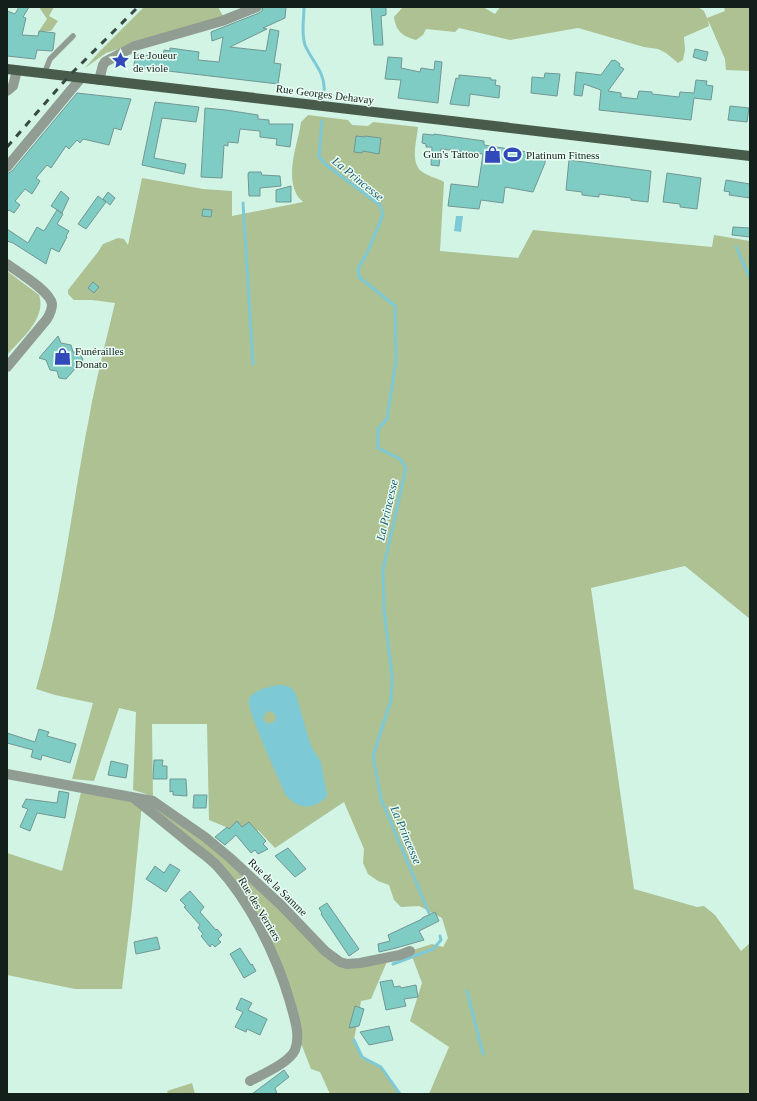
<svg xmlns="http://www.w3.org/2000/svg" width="757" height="1101" font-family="Georgia,serif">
<rect width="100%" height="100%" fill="#d1f4e5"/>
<path fill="#adc193" d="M39,7H54L49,16L58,21L51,31H39L47,19Z
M144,7H218L223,16L106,53L85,68L99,52Z
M403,7H483L495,14L500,7H698L704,11L707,18L725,11L724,7H750V71L726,70L725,59L708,20L709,26L684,37L685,50L683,60L678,63L666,53L658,49L644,47L578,28L510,40L459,28L455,32L426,29L423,35L416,40C403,36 396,32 394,17Z
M308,115L348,120L352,125L368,126L373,122L418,127C417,140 410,161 421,171C427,176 437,178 444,182L440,251L518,258L533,230L712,247L714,235L750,241V619L685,566L591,588L634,889L697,907L704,906L715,915L741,951L750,943V1094H429L449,1047L410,1021L422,983L410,951L432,944L443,947L448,938L442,918L419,906L401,907L394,900L389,885L378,881L368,874L363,863L364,849L344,802L275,848L258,830L248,836L209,820L207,724H152L153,799L146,794L133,790L136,712L119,708L94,781L72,779L93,703L55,695L36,689C62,601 71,509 89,418C96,379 106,341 115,303L92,300H74L68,294V290L98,252L103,244L118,238L124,239L128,245L142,178L203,189L232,191V216L303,202C302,200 298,198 297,195C286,176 296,148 300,128L301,122Z
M7,271L39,295C47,318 21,339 7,355Z
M82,788L142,804L132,907L122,989H75L7,975V853L62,871Z
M153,801L176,816L340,962L389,957L371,999L361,1001L354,1040L362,1057L381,1067L400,1094H330L320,1072L311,1069L297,1033L284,980L237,890L149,810Z
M192,1083L195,1094H168L167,1091Z"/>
<path fill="#7dc9d5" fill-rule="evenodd" d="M456,216H463L461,232L454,231Z
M282,685C290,686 293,688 296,695L311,746L321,762L327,794L326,798C310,811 298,809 285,794C280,781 245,707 249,699C253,690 273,685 282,685ZM270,711L275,714L276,718L274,722L269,724L264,721L263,717L267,712Z"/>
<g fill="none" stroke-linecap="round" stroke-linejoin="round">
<path stroke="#7dc9d5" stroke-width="3" d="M304,7C304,19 301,33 305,45C311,60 326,73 324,91
M322,121L319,156L325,164L380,205L383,215L367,253L358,269L359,277L395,306L396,361L387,419L378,429V448L400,459L406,468L383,570L384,609L392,676L391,700L373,756L381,799L429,913
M243,203L253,364
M736,247L750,278
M393,964L433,949L441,940L440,936
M467,991L483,1054
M354,1040L362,1057L381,1067L400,1094"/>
</g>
<path fill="#7eccc4" stroke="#729793" d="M19,7H29L23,17L26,18L22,35L38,36L39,31L55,33L53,50L52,51L37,50L35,59L7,56V11L15,14Z
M263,7H286L285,18L263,28L267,29L230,47L266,51L270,29L279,31L274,63L281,64L278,84L134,67L135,55L163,56L164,50L170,51V48L199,52L198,60L219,62L223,37L212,41L211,32L259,13L262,11Z
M371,7H386V15L381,16L383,45H374Z
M695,49L708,52L706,61L693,57Z
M388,57L402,58L401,68L420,72L421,68L434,70L435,61L442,62L438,103L398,98L401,80L385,79Z
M612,60L613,61L615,60L620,64L619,66L624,69L608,91L621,93V97L637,99L639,91L652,92V94L679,97L680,92L694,93L696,80L707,81L706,85L713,86L711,100L694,98L691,120L599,110L601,90L584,84L582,96L574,95L576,72L601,75Z
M545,73L560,74L557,96L531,93L532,77L544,78Z
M459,75L491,78V80H496L495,85L500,86L499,98L470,94L469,106L450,104L456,78L459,79Z
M77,93L131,99L121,130L114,128L109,145L83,139L80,143L77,140L69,149L66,146L51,168L47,165L36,178L40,181L32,194L25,189L15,201L20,205L14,213L9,210L7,212V174L12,171Z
M155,102L199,107L196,122L162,118L154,158L186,164L184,174L142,165Z
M730,106L749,108L747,122L728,120Z
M205,108L226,110L258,115V119L269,120V124H293L290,147L276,145L277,139L260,137V131L240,129L238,143L228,142V146L224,145L222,178L201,177Z
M423,134L434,135V134L484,141V145L546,155L545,163L533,192L505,187L503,203L481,200L479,209L448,206L451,184L478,187L483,154L441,149L439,166L431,165L432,147H426V144L422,143Z
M356,136L365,137V136L381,138L379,154L363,151L362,153L354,152Z
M569,160L651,171L648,202L631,200V198L599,194V197L582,195V192L566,190Z
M249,172H261L262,175L280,176L281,186L260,188V196H249L248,174Z
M667,173L701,178L697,209L680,207V204L663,202Z
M726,180L750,184V198L729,195L730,192L724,191Z
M291,186V202H276V190Z
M61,191L69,198L62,213L51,206Z
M108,192L115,198L110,205L103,199Z
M98,196L106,202L86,229L78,224Z
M203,209L212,210L211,217L202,216Z
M57,210L63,214L57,224L69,231L66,236L67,237L59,252L51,248L46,264L13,243L7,241V229L28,243L37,227L44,231Z
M733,227L750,228V237L732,235Z
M93,282L99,287L94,293L88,288Z
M58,336L61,343L71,345L73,352L80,353L83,360L66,379L59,378L57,371L50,370L46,360L39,358Z
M39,729L49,732L47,736L76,744L70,763L42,755L41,760L31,757L33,750L7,743V733L35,742Z
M154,760H163L162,766H167V779H153Z
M111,761L128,765L126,778L108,775Z
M170,779H186L187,796L173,795V791L170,792Z
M59,791L69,793L65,818L37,813L30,831L20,827L28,809L22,807L26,799L57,803Z
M194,795H207L206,808H193Z
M237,821L242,827L249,822L266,841L263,844L268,849L258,854L255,850L251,853L236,835L225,845L215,837L227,827L229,829Z
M288,848L306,869L295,877L275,856Z
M170,864L180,870L166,892L146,879L155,866L164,873Z
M190,891L204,907L200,912L216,930L217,929L222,935L218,939L221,942L215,947L212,944L210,947L201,936L203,934L198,928L200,925L184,907L186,906L180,900Z
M327,903L359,949L349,956L321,914L322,913L319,908Z
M435,912L439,921L419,931L424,940L396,948L379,952L378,944L390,941L388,935L422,919V918Z
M157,937L160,949L136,954L134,942Z
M240,948L251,965L252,964L256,971L244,978L230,954Z
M392,980L394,987L400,986L401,988L416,985L418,997L404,999L406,1006L386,1010L380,982Z
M241,998L252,1003L248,1010L267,1019L260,1035L247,1029L246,1032L235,1027L243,1012L236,1009Z
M355,1006L364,1009L359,1026L349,1028Z
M389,1026L393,1040L369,1045L360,1032Z
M284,1070L289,1077L275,1088L277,1094H252Z"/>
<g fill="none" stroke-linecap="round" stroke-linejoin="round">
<path stroke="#919c92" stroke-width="5.5" d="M44,74L50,59L73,36"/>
<path stroke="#919c92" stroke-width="10" d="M99,80L103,65L105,62L135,46L222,21L257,7
M7,91L13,86L17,70
M7,167L81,78
M7,264C18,272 50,291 52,304C52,309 50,314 47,319L7,367
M7,774L153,801L205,837L229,857L281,905L325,951L340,962L347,964L360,963L400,955L410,951
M135,799C155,815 175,831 194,847C202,853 211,859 218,867C250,902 277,956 290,1002C294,1017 301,1035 295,1050C289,1063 263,1074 250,1081"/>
<path stroke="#495c4b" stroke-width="10" d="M7,69L750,156"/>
<path stroke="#384942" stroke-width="3" stroke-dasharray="7 7" stroke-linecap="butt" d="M7,147L68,77L138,7"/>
</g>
<defs>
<symbol id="sight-bare" viewBox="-9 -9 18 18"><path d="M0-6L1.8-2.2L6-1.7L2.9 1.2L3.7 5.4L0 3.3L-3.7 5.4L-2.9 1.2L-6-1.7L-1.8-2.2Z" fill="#3249ba" stroke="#e9fdf4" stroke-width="2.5" paint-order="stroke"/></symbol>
<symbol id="shop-bare" viewBox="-9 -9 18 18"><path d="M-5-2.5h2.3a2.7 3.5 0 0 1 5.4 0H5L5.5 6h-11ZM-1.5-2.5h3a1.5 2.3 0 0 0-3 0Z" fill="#3249ba" stroke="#e9fdf4" stroke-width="2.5" paint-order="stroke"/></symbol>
<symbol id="stadium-bare" viewBox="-9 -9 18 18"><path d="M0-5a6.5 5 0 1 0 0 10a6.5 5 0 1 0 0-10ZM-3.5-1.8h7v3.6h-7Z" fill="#3249ba" stroke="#e9fdf4" stroke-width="2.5" paint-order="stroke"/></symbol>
</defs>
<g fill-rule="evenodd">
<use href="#sight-bare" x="108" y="48" width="25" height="25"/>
<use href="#shop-bare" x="480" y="142" width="25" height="25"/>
<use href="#stadium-bare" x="500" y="142" width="25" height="25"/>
<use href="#shop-bare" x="50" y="344" width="25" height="25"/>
</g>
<g text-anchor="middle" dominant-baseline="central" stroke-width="3" stroke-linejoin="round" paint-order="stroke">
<g font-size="11" fill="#121f1a" stroke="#e9fdf4" text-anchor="start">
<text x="133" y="55">Le Joueur<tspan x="133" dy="13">de viole</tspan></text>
<text x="479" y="154" text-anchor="end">Gun's Tattoo</text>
<text x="526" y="155">Platinum Fitness</text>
<text x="75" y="351">Funérailles<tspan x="75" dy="13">Donato</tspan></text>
</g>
<g font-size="11" fill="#121f1a" stroke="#e9fdf4">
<text transform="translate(325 94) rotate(7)">Rue Georges Dehavay</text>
<text transform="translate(278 887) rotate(44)">Rue de la Samme</text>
<text transform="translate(260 909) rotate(59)">Rue des Verriers</text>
</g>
<g font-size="12" font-style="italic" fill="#1d5d66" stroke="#e9fdf4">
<text transform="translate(358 179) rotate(39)">La Princesse</text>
<text transform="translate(387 510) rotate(-77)">La Princesse</text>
<text transform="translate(406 835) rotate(67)">La Princesse</text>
</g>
</g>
<rect width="757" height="1101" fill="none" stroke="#121f1a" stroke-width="16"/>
</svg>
